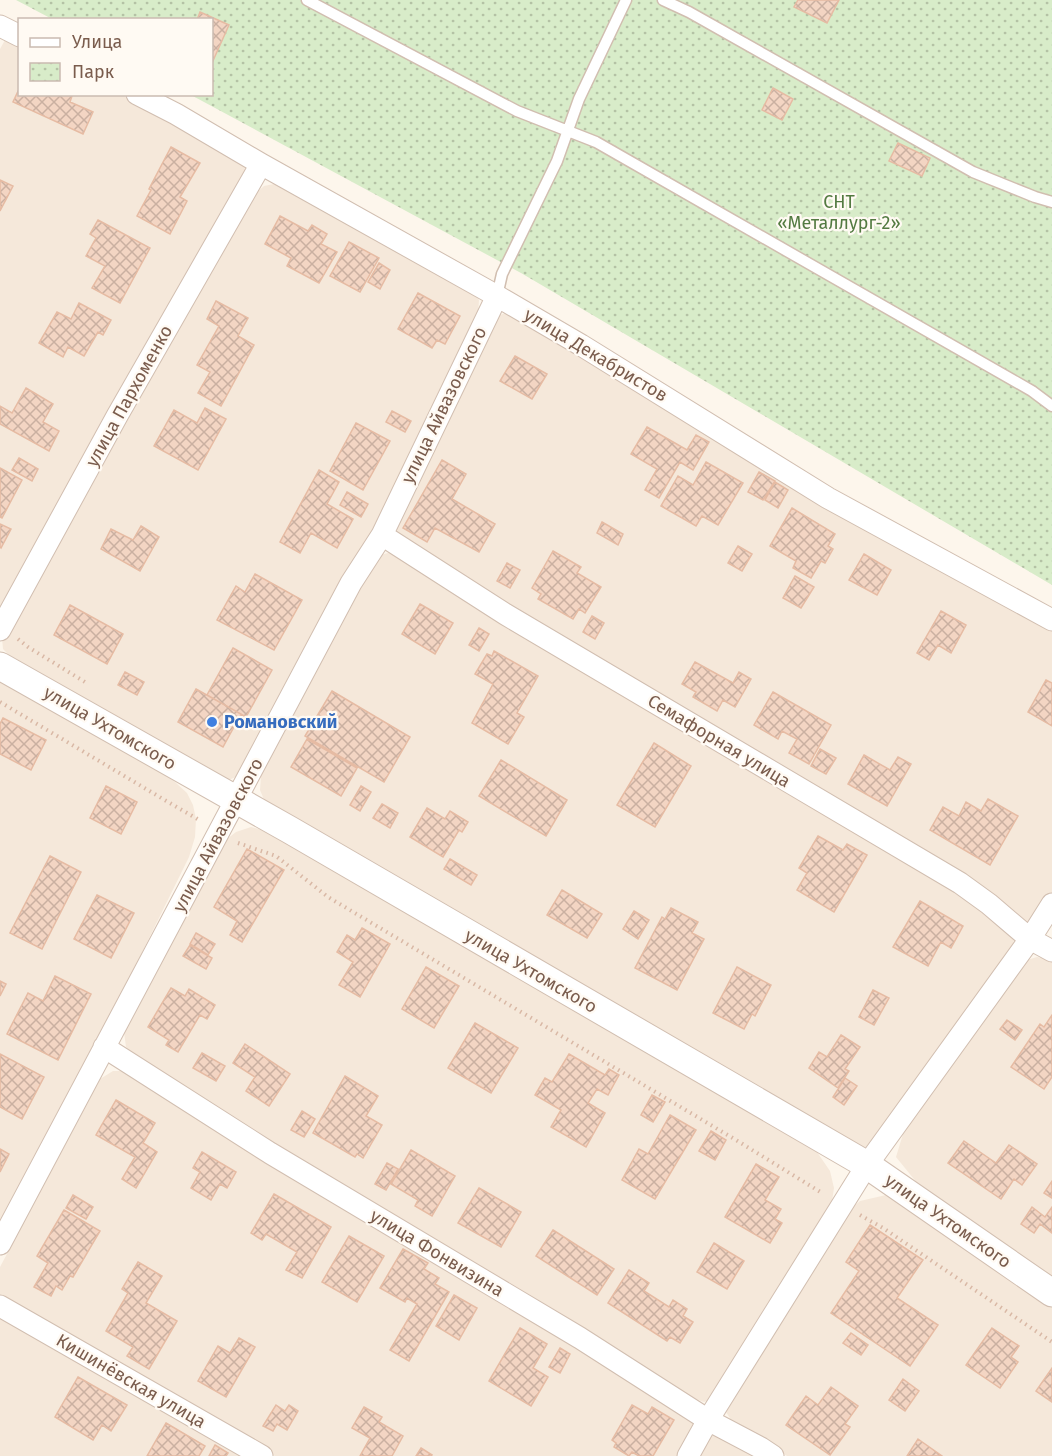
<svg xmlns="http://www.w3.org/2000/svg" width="1052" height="1456" font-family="'Fira Sans',sans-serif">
<defs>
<pattern id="park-dots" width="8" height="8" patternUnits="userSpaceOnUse" patternTransform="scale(1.5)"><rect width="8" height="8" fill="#d8ecc9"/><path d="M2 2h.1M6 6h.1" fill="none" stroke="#b4c2a5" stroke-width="1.8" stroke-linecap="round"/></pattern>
<pattern id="building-cross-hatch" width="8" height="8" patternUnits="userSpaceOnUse" patternTransform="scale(1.5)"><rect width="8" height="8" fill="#f3d5c3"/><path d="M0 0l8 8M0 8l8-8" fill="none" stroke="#cab0a1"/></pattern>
</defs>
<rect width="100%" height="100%" fill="#fdf6ec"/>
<path fill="#f5e8da" d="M12,38L19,42L20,94L122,95L178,124L243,163L247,175L0,619V49L5,40Z
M274,184L474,293L479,300L478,314L381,523L240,775L231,779H223L9,655L3,649L2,638L256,193L264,186Z
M508,312L1052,628V894L1030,922H1022L509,609L399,537L395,530L491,323L500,315Z
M388,553L399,554L959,889L1014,939L1013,946L894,1118L862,1151L265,802L260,790L262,763L376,556Z
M0,679L155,768L175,782L187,793L193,805L196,819L195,837L189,857L91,1056L0,1226Z
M251,827L266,831L817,1152L830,1171L834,1188L831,1208L715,1398L704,1402L679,1393L139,1062L126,1047L124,1032L219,850L227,839L236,832Z
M1037,957L1052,960V1279L922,1189L896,1157L903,1134L1003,989L1027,960Z
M113,1071H127L691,1417L694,1425L680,1456H275L0,1299V1267L100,1079Z
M886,1195L968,1249L1052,1307V1456H787L767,1443L733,1423L726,1412L728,1402L844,1215L860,1201Z
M0,1317L244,1456H0Z
M719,1434L757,1456H698L712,1436Z"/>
<path fill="url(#park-dots)" d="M16,0H1052V585L521,273L191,95L212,94V20L52,19Z"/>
<path fill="url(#building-cross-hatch)" stroke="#e6bba3" stroke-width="1.5" d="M798,0H839L827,23L794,7Z
M200,12L229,25L212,63V20H197Z
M20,87V94H68L72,96L70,102L93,112L83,134L13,102Z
M773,88L793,99L782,120L762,110Z
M898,143L930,158L922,176L889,161Z
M171,147L200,163L180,197L187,201L170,234L137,216L151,190L149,189Z
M0,180L13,186L0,211Z
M280,216L308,231L312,225L327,234L321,244L337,252L319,283L287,266L291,258L265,244Z
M98,220L150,248L120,303L92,288L105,266L86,256L96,238L90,234Z
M349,242L379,258L360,292L330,276Z
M379,263L390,270L380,289L368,282Z
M418,293L460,316L445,344L437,340L432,348L398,329Z
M216,301L248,318L238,336L254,345L221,406L198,393L210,372L197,365L219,326L207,319Z
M79,303L111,320L103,335L98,332L84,356L68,347L63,357L39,343L57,312L71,319Z
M515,356L547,374L532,399L500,381Z
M26,388L53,404L43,422L59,431L49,451L0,424V406L12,413Z
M205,408L226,419L198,470L154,446L174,410L197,423Z
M392,411L411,421L405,432L386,422Z
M356,423L390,441L363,490L330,471Z
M647,427L687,450L696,435L709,442L693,470L680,462L659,498L645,490L657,469L631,454Z
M19,458L38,469L32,481L12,470Z
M442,460L466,474L452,499L495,524L479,552L435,528L427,542L403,528Z
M706,462L743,483L718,525L702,516L696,526L661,506L678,476L693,485Z
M0,468L22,480L2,518L0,517Z
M319,470L339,482L327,504L353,519L337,548L311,533L300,553L280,542Z
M759,472L775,481L763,500L748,492Z
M775,482L788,490L778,508L765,500Z
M347,492L368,504L361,517L340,505Z
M792,508L835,534L828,546L833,549L825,563L821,561L811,578L793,568L796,561L770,546Z
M602,522L623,534L618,545L597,533Z
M0,524L11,529L1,548L0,547Z
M141,526L159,537L140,571L101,549L111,529L133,540Z
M738,546L752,554L742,571L728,563Z
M553,551L581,567L577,573L601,587L585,613L579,609L573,619L538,599L541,594L532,588Z
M864,554L891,570L877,595L849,580Z
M507,563L520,570L510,588L497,581Z
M255,574L302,600L274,650L217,620L236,586L245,592Z
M795,576L814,587L801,608L783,598Z
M420,604L453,623L435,654L402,634Z
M70,605L123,634L107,664L54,635Z
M941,611L966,625L951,653L938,645L929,660L917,653Z
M592,616L604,623L595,639L583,632Z
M479,628L489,634L479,651L469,645Z
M233,648L272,670L246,717L207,695Z
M494,651L538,676L517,713L524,717L508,744L472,723L493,684L475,674L487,654L492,656Z
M695,662L733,683L739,672L751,679L735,707L723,700L717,711L693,697L696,692L682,684Z
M125,672L144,682L137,695L118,685Z
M1046,680L1052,683V726L1028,712Z
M196,689L241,714L223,747L178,722Z
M332,691L410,737L384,782L305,736Z
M773,692L831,725L809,764L789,753L797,739L782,731L778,739L754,725Z
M3,718L46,740L31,770L0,754V724Z
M307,739L357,768L341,796L291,767Z
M654,743L691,766L655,827L617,805Z
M820,749L836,758L826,774L811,766Z
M864,755L890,770L898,757L911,764L887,806L848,784Z
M501,760L567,800L546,836L479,796Z
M106,786L137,802L121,834L90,818Z
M361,786L371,792L360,811L350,805Z
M988,799L1018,816L990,865L930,830L943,807L959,816L966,802L981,811Z
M382,804L398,813L390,828L373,818Z
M427,808L445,819L450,811L468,822L462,832L459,830L443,857L410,837Z
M818,836L843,850L847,844L867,855L834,912L797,890L807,873L799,868Z
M247,849L284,870L242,942L230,935L237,921L214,907Z
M50,856L81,872L42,949L10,933Z
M450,859L477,875L471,885L444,869Z
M562,890L602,914L587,938L547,915Z
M97,895L134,913L111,958L74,939Z
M920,901L963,926L951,948L941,942L928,966L893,947Z
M671,908L698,922L692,933L704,939L677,990L635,968L662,917L665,919Z
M634,911L649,920L638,939L623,929Z
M362,928L390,944L360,997L339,985L353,962L337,952L347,935L355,940Z
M196,933L215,944L208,955L190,944Z
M190,945L212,958L206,969L183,956Z
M426,967L459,986L434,1028L402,1009Z
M737,967L771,985L755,1016L752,1014L744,1029L713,1013Z
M55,976L91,994L58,1060L7,1034L28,993L43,1001Z
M0,981L6,984L0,996Z
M171,988L185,996L189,989L215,1005L207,1019L200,1015L178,1052L166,1045L169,1040L148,1027Z
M873,990L889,998L874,1025L859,1017Z
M1052,1015V1077L1044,1089L1011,1067L1040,1024L1044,1027Z
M1007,1020L1022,1030L1015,1040L1000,1029Z
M475,1023L518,1048L491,1093L448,1068Z
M841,1035L860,1047L845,1069L849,1071L838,1088L809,1068L819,1052L827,1057Z
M245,1044L290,1074L269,1106L246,1091L255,1077L233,1063Z
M202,1053L225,1066L216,1081L193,1068Z
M0,1054L44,1077L22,1119L0,1107Z
M569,1054L605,1075L609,1069L619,1075L608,1095L597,1089L588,1103L605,1113L586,1147L551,1127L561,1110L535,1095L545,1078L552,1082Z
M345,1076L378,1096L366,1116L382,1125L363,1158L357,1154L355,1157L313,1133Z
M845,1078L857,1086L844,1105L833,1097Z
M652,1095L665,1102L653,1122L641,1115Z
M116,1100L155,1123L143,1143L157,1152L136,1188L122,1179L135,1157L96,1135Z
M302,1111L315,1119L304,1137L291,1130Z
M670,1115L696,1130L655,1199L622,1180L639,1149L648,1154Z
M711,1131L726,1140L715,1160L699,1151Z
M964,1141L996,1163L1009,1145L1037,1164L1022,1185L1014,1179L1001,1199L948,1163Z
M0,1149L9,1154L0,1172Z
M411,1150L455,1176L432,1216L415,1206L418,1200L391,1184Z
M202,1152L236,1172L227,1188L220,1184L211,1200L191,1188L200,1172L193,1168Z
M387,1163L398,1169L386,1190L375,1184Z
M756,1164L779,1177L765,1200L781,1209L775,1219L782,1223L770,1243L725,1217Z
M1052,1181V1198L1044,1193Z
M479,1188L521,1212L501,1247L458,1223Z
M274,1194L331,1227L302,1278L286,1270L297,1252L266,1234L262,1240L251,1233Z
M73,1195L93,1207L86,1219L66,1208Z
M1032,1207L1045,1217L1052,1207V1233L1040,1224L1034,1233L1021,1224Z
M64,1210L100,1231L73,1277L70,1276L62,1290L56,1286L51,1296L34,1287L48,1263L37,1256Z
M870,1225L923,1260L897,1298L938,1325L910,1366L831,1313L859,1271L846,1262Z
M553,1230L614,1269L597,1295L536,1256Z
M349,1236L384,1256L357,1302L322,1282Z
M714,1243L744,1261L727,1289L697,1272Z
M403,1249L428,1263L424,1269L439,1278L435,1284L449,1292L409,1361L390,1350L417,1304L407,1298L405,1302L380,1288Z
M138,1262L162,1276L146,1303L177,1321L149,1369L127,1356L133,1347L106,1331L128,1293L122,1289Z
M629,1270L649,1283L644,1291L669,1307L673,1300L687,1309L683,1316L693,1322L680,1343L670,1337L667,1341L608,1303Z
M454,1295L477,1308L459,1340L436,1326Z
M520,1328L547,1344L533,1368L548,1377L531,1406L489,1381Z
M992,1328L1019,1346L1011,1357L1018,1362L1000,1388L966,1365Z
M851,1333L868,1345L861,1355L843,1343Z
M239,1338L255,1347L226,1397L198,1381L218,1346L230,1353Z
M560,1348L570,1354L560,1373L549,1367Z
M1052,1368V1402L1036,1391Z
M78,1377L127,1405L111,1431L102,1425L93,1440L55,1417Z
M903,1379L919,1391L905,1411L889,1400Z
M831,1387L858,1406L845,1424L850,1427L830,1455L786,1425L806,1396L818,1405Z
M276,1405L285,1411L289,1405L298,1411L287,1430L277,1424L273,1431L263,1426Z
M632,1405L648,1414L652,1407L674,1420L653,1456H639L632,1452L629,1456L614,1447L616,1443L612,1440Z
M364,1407L382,1417L379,1422L403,1436L392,1456H360L370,1438L352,1428Z
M166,1423L205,1446L199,1456H147Z
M918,1439L942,1456H907Z
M215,1445L228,1453L226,1456H209Z
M421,1448L432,1455L431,1456H416Z"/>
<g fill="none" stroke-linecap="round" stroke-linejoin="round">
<defs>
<path id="service" d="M307,0L517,111L596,142L1032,391L1052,406
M663,0L689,12L973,172L1035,197L1052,202
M497,296L502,274L557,161L579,99L626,0"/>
<path id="minor" d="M0,26L20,36
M137,94L176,114L261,164L497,296L581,345L828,498L1052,620
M382,535L505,614L960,883L989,904L1030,939L1052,951
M0,630L117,416L261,164
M104,1047L270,1153L580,1338L708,1420L761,1448L773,1456
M0,1244L351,583L382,535L497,296
M0,1306L262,1456
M688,1456L708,1420L867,1165L1030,939L1052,904"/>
<path id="tertiary" d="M0,666L290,830L867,1165L1052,1293"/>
</defs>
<use href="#service" stroke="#d1beb0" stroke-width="13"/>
<use href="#minor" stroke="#d1beb0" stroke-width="23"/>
<use href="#tertiary" stroke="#d1beb0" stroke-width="29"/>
<path stroke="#d9b8a5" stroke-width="4" stroke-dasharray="1.5 4.5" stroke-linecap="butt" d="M18,639L28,647L85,682
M0,702L163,799L201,821
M238,843L276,856L328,897L736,1140L822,1193
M860,1215L883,1228L1052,1342"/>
<use href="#service" stroke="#fff" stroke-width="10"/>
<use href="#minor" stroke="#fff" stroke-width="21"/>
<use href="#tertiary" stroke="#fff" stroke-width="27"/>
</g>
<circle fill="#3f7fe0" stroke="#fffaf3" stroke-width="2" cx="212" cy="722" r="6"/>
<g text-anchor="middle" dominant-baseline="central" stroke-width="4.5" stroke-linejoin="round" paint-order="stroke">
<g font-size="18" fill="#537a41" stroke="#fffaf3">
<text x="839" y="202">СНТ<tspan x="839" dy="21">«Металлург-2»</tspan></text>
</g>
<g font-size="18" fill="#7a5c4d" stroke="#fffaf3">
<text transform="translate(596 355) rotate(31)">улица Декабристов</text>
<text transform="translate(129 396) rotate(-61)">улица Пархоменко</text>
<text transform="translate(444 405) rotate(-64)">улица Айвазовского</text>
<text transform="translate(110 728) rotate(30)">улица Ухтомского</text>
<text transform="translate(719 741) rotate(31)">Семафорная улица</text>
<text transform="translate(218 835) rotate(-62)">улица Айвазовского</text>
<text transform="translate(531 971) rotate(30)">улица Ухтомского</text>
<text transform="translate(948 1221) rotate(35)">улица Ухтомского</text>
<text transform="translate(437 1253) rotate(31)">улица Фонвизина</text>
<text transform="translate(131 1381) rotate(30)">Кишинёвская улица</text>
</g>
<g font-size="18" font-weight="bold" fill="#366cbe" stroke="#fffaf3" text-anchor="start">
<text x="224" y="722">Романовский</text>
</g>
</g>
<rect x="18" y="18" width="195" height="78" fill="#fffaf3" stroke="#cabbb1" stroke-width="1.5"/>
<rect x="30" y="38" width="30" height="9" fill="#ffffff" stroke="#cabbb1" stroke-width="1.5"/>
<text x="72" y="48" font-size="18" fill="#7a5c4d">Улица</text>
<rect x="30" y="63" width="30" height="18" fill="url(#park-dots)" stroke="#cabbb1" stroke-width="1.5"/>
<text x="72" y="78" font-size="18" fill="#7a5c4d">Парк</text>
</svg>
